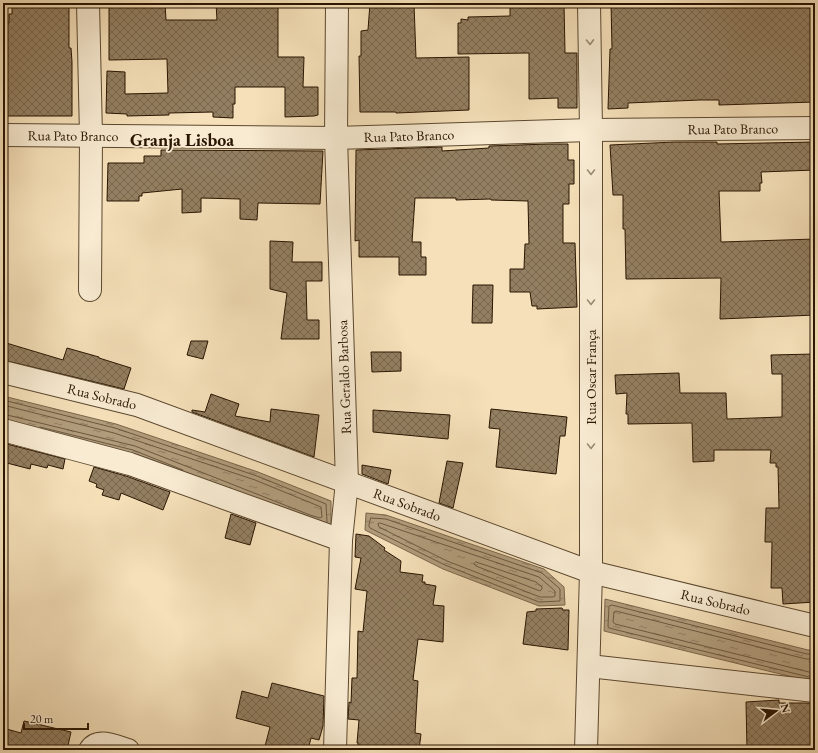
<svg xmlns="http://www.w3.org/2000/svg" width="818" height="753" font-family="'EB Garamond',serif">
<defs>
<pattern id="water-ripples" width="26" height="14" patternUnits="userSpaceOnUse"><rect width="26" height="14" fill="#b09b7a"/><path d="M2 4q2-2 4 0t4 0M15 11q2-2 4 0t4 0" fill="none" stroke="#8f7d62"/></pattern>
<pattern id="building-cross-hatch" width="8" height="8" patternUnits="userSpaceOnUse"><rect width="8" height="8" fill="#937f61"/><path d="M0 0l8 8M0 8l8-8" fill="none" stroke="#78674e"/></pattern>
</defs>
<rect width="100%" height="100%" fill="#f5e0b9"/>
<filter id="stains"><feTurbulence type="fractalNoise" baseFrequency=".005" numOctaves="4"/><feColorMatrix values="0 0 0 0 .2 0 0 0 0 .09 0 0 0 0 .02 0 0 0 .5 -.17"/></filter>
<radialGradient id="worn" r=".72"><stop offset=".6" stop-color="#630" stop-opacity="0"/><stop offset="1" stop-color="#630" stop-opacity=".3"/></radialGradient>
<path fill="url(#water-ripples)" stroke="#7a654a" d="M3,396L116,424L258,472L331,501V530L3,422Z
M366,513L386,515L544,569L564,587L565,605L539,606L443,569L365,530Z
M605,599L808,650H815V681H809L604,631Z"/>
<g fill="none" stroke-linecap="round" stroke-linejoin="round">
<path stroke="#6c583e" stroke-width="1" d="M3,400L115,428L257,476L326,504L327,522
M3,405L114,433L255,480L321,507L322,517L320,518L310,515L135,446L3,414
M40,427L133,450L183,470
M371,518L386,519L542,573L560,589V601L539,602L445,565L370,528L369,526Z
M380,523L539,577L555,591V596L553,597H540L447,561L379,527L378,524Z
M476,562L536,582L542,587V589L540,591L476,566L474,564Z
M815,654H807L612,605L609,606L608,626L609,628L809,677H815
M815,659H806L616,611L614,612L613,622L615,624L809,672H815"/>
</g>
<path fill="url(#building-cross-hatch)" stroke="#291501" d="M12,3H69V48H71L72,62V116H3V23H9V14H12Z
M109,3H165L166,20H217L216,3H278V57H304L303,87H318V115L314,116L285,117V87H235V104H233V118L213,117V112L169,113V115L127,116V114L106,113L107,71L125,72V94L168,93L167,59L109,60Z
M370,3H410L414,4L416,58L469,57V110L396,113V112H360L359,56H361V31L368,30Z
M516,3H564L565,53H577V108H558V98L529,99V53L458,54V23H461V19L468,20V17L510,16V5H516Z
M611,3H815V102L719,105V100H700L628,103V108L608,109L610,49H612Z
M675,142H717V144L815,142V170L761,172L762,183H760V191H719L721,242L815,239V315L720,319L721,278L626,279L625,229H623V195H613L610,145Z
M549,144H568V160H574V184H569V204H563V243H575L577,307L537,309V306H532L530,292H510V269H524L525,244H529L528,201L491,200V199L456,200V198H415L412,242H421V257H426V275H399V257H359V240L355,241L356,150L442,147V151L489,148V146Z
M161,150L323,151L320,204L258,203L257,220L240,219V199L201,198V212L182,213V189L142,193V196H139V201H107L108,163H144V156H161Z
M270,241L293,242L292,262H322V281H306L307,320H319V339H281L287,293L270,289Z
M473,285H493L492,323H472Z
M191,341H208L203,359L187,355Z
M3,342L63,360L67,348L99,357V358L131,368L124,389L3,360Z
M371,352H401V371L372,372Z
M815,354V602L783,604L782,588H771L772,542H765V539L766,508H779L778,467H776V463H770L771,450H714V461L693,462L692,423L628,424V414H626L627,393L616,394L615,375L679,373L680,393H726L727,419L782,417V374H772L771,355Z
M211,394L239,404L235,416L270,422L271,409L319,415L314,457L192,412V410L205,412Z
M491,409L567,417L565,436H560L556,474L496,467L500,429L489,428Z
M373,410L450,415L448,439L373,432Z
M3,443L65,459L63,469L48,465L47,468L31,464L30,469L3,462Z
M447,461L463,463L453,508L439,503Z
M362,465L391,470L388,484L362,474Z
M94,467L126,476L170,492L163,510L121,493L119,500L102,495L104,490L96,487L97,484L89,481Z
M231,514L256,523L250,545L225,538Z
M356,534L369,536L385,548L384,550L401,561L400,572L423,575L422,582H425V584L436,586L433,605L444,606L443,642L418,639L413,680L418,681L415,733L421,734L419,750L397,747V750H358V743H357L359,720L348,719L349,702L351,703L352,678H357L358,631L363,632L367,591L355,589L361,558L355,557Z
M562,608L563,610H569L568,650L523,644L527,612L536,611V609Z
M272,683L324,696L323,726L319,740L311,738L308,750H264L270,727L236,718L242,691L268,698Z
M779,700V703H815V750H747L746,702Z
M24,721L71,732L67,750H3V728L21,733Z"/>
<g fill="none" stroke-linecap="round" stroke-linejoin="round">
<defs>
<g id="minor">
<path d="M88,3L91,136L90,290"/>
<path id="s1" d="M3,135L336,138L591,130L815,128"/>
<path id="s2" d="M3,372L137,405L591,572L815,626"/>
<path d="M3,430L130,464L341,540"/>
<path d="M589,666L815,691"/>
<path d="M90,750C98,737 117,747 128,750"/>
<path d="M335,750L341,540L347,482L336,138L337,3"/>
<path d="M586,750L591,572V130L589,3"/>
</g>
</defs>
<use href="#minor" stroke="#5c482f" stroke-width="24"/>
<use href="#minor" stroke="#f8ebd2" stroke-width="22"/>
</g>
<defs><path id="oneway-chevron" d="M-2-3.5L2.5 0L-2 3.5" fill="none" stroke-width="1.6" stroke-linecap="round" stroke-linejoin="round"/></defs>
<g stroke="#9b8b74">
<use href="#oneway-chevron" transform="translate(590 42) rotate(89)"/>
<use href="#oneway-chevron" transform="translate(591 172) rotate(90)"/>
<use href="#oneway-chevron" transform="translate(591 302) rotate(90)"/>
<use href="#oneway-chevron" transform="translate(591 446) rotate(90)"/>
</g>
<g text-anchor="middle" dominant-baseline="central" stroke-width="3.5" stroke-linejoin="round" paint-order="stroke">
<g font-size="14" fill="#291501" stroke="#f8ebd2">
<text stroke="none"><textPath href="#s1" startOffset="730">Rua Pato Branco</textPath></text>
<text stroke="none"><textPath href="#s1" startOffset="70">Rua Pato Branco</textPath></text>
<text stroke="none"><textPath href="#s1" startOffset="406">Rua Pato Branco</textPath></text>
<text transform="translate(344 377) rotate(-92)">Rua Geraldo Barbosa</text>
<text transform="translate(591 377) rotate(-90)">Rua Oscar França</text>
<text stroke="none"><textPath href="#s2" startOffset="102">Rua Sobrado</textPath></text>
<text stroke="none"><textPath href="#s2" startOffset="426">Rua Sobrado</textPath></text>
<text stroke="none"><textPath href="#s2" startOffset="750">Rua Sobrado</textPath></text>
</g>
<g font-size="18" font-weight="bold" fill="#291501" stroke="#f8ebd2">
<text x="182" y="139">Granja Lisboa</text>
</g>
</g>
<rect width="818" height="753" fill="none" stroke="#f5e0b9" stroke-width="16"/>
<rect x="4" y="4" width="810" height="745" fill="none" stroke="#291501" stroke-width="2"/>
<rect x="8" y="8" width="802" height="737" fill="none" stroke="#291501"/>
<g transform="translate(776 711) rotate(74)" stroke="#f8ebd2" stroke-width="3" paint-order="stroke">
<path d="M0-3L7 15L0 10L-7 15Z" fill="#291501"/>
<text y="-6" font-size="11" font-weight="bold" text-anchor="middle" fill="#291501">N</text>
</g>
<path d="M24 723v6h64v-6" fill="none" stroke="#291501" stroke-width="2"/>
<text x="30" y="723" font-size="12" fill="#291501" stroke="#f8ebd2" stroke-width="3" paint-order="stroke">20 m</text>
<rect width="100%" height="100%" filter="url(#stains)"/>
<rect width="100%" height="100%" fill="url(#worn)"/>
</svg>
